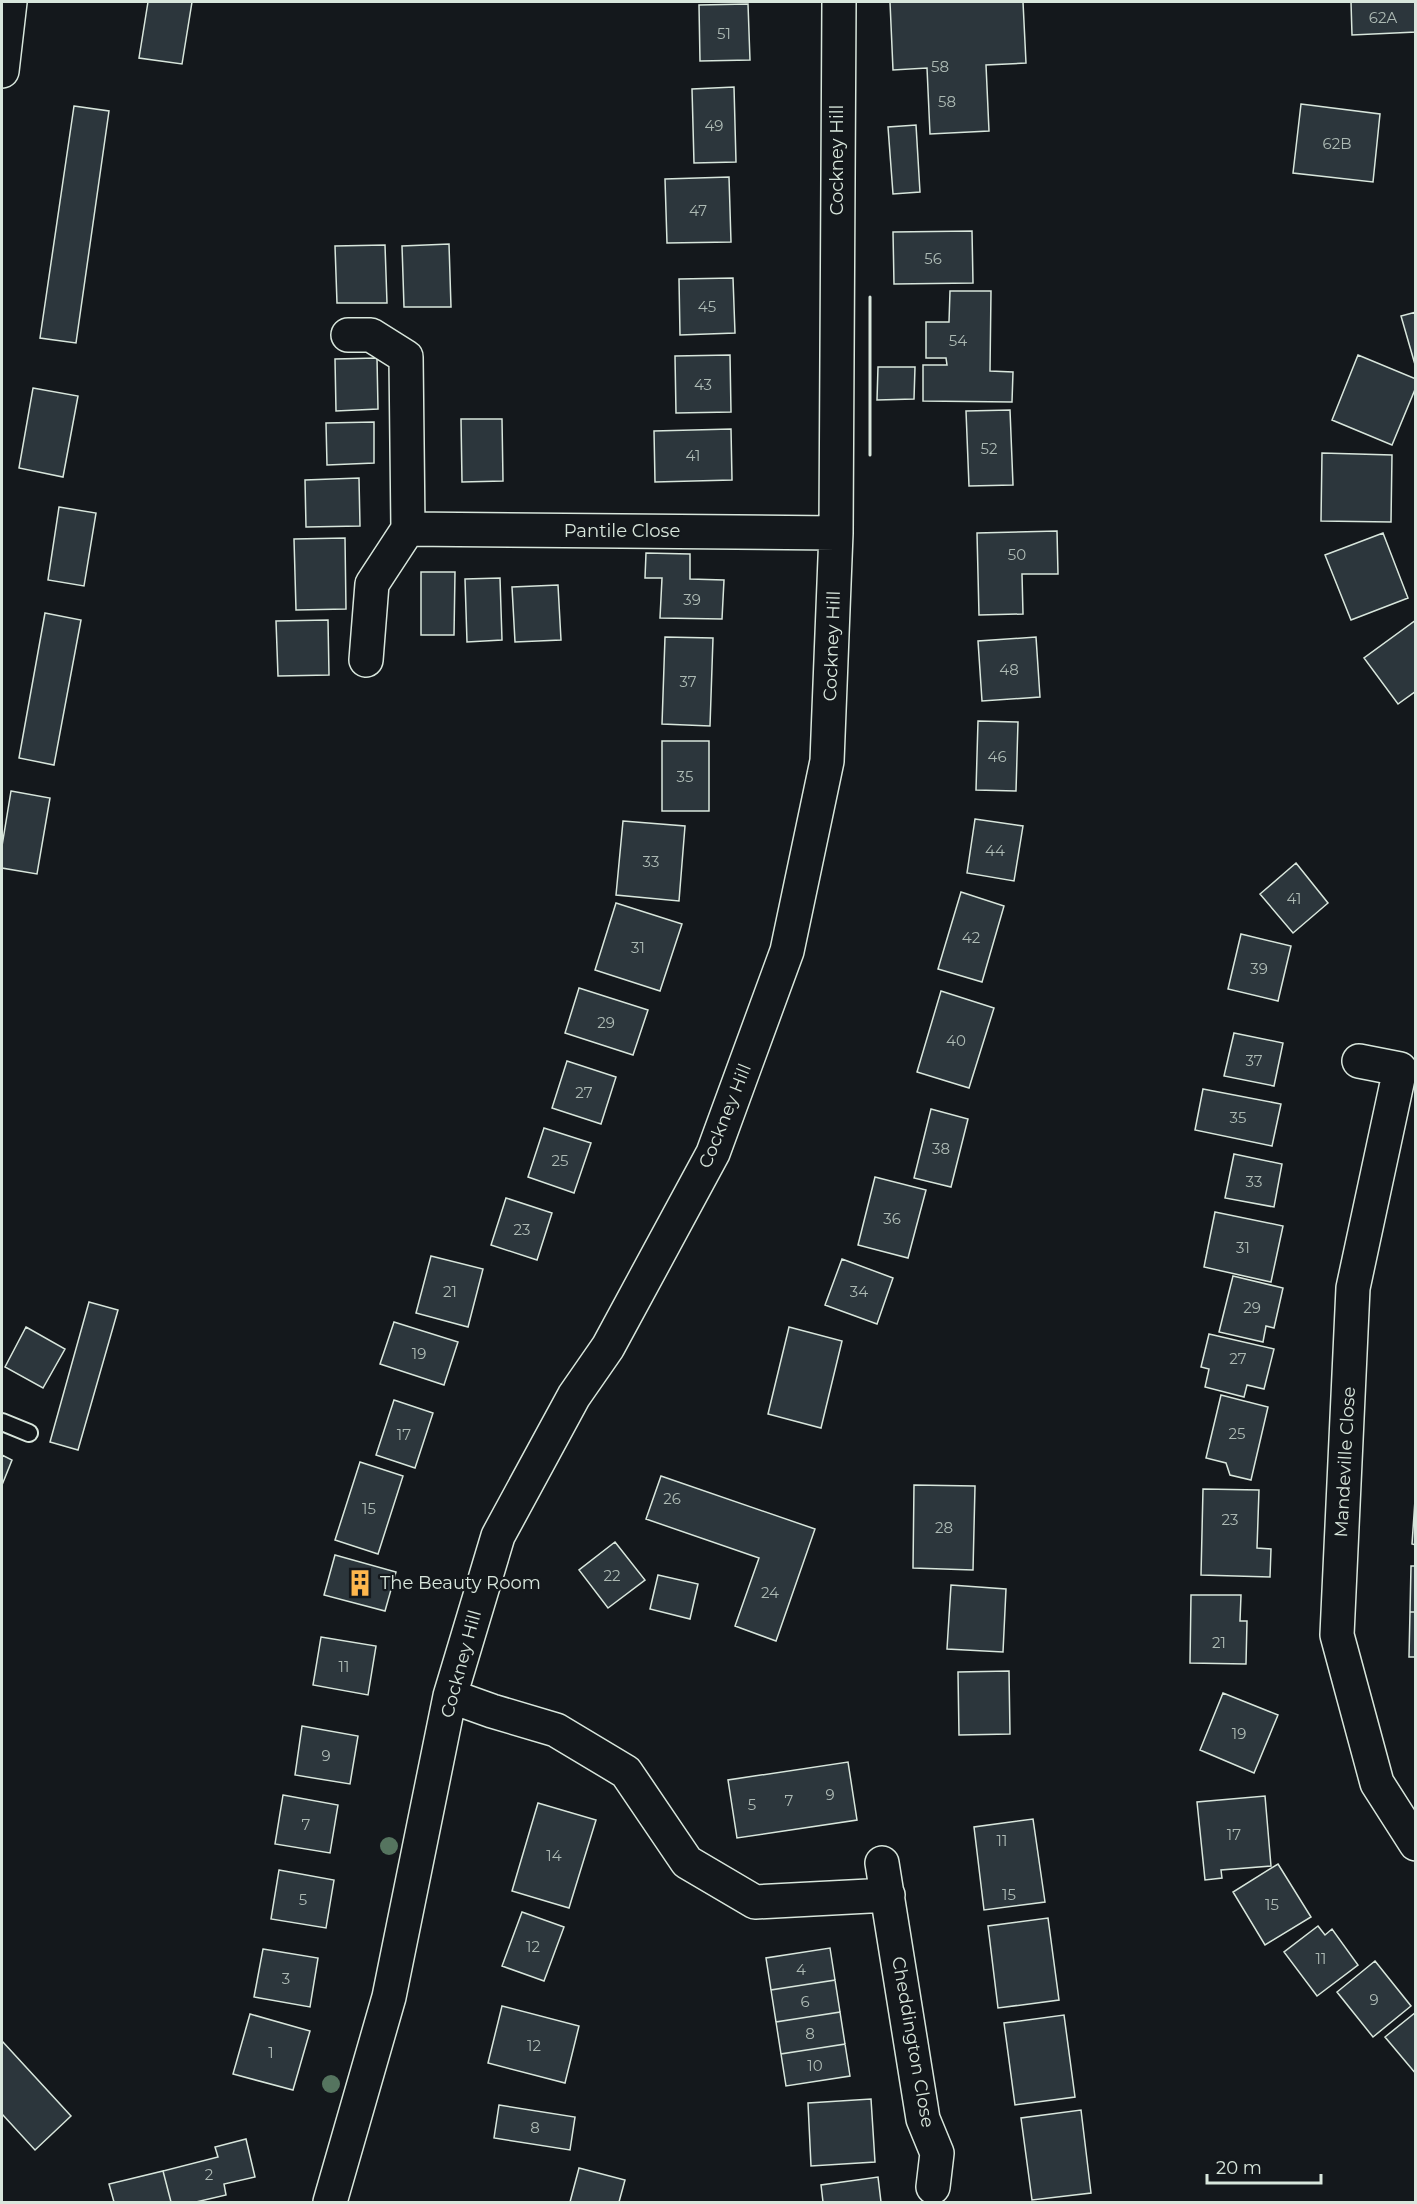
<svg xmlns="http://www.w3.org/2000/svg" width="1417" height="2204" font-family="Montserrat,sans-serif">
<rect width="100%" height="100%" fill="#14181c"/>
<path fill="#2c363c" stroke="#d8e6dc" stroke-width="1.5" d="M148,2H192L182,64L139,58Z
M890,2H1023L1026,63L986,65L989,131L930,134L927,68L893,70Z
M1351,2H1416V32L1352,35Z
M748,4L750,60L700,61L699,5Z
M734,87L736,162L694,163L692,89Z
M1301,104L1380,114L1373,182L1293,173Z
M74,106L109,111L76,343L40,338Z
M916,125L920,192L893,194L888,127Z
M729,177L731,242L667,243L665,179Z
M972,231L973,283L894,284L893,232Z
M449,244L451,307H404L402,246Z
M385,245L387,303H337L335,246Z
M733,278L735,333L680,335L679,279Z
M950,291H991L990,371L1013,372L1012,402L923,401V365H947L946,358H926V322H949Z
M1416,312V368L1401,316Z
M730,355L731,412L676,413L675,356Z
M1358,355L1416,379V387L1392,445L1332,420Z
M377,358L378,409L336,411L335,359Z
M878,367H915L914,399L877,400Z
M33,388L78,396L63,477L19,468Z
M1010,410L1013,485L969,486L966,411Z
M461,419H502L503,481L462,482Z
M374,422V463L327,465L326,423Z
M731,429L732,480L655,482L654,431Z
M1322,453L1392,455L1391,522L1321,521Z
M359,478L360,526L306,527L305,480Z
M59,507L96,513L84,586L48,580Z
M1057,531L1058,574H1022L1023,614L979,615L977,533Z
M1383,533L1408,598L1351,620L1325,555Z
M345,538L346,609L296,610L294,539Z
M646,553L690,554V579L724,580L722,619L660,618L662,578H645Z
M421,572H455L454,635H421Z
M500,578L502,640L467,642L465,579Z
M558,585L561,640L515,642L512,587Z
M45,613L81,620L54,765L19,758Z
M328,620L329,675L278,676L276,621Z
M1416,620V691L1398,704L1364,658Z
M665,637L713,638L710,726L662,724Z
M1036,637L1040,697L982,701L978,641Z
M978,721L1018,722L1016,791L976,790Z
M662,741H709V811H662Z
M11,791L50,798L37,874L2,868V846Z
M975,819L1023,826L1014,881L967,873Z
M623,821L685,826L679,901L616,895Z
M1296,863L1328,903L1293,933L1260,894Z
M961,892L1004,906L982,982L938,969Z
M616,903L682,924L660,991L595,970Z
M1241,934L1291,946L1278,1001L1228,989Z
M579,988L648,1010L633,1055L565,1033Z
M941,991L994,1008L969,1088L917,1072Z
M1234,1033L1283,1043L1274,1086L1224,1076Z
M567,1061L616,1077L601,1124L552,1108Z
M1203,1089L1281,1104L1272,1146L1195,1130Z
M931,1109L968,1119L951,1187L914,1178Z
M544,1128L591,1143L574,1193L528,1177Z
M1234,1154L1282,1164L1274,1207L1225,1198Z
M875,1177L926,1190L908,1258L858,1245Z
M506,1198L552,1213L537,1260L491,1245Z
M1215,1212L1283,1226L1271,1282L1204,1267Z
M431,1256L483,1269L468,1327L416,1313Z
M842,1259L893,1278L877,1324L825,1305Z
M1233,1276L1283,1288L1274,1328L1266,1326L1263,1342L1219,1332Z
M89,1302L118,1310L78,1450L50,1442Z
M394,1322L458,1342L444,1385L380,1364Z
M26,1327L65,1349L43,1388L5,1367Z
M789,1327L842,1341L821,1428L768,1414Z
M1209,1334L1274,1349L1264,1389L1247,1385L1244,1397L1205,1387L1209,1369L1201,1367Z
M1221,1395L1268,1407L1251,1480L1230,1475L1226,1463L1206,1458Z
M394,1400L433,1413L415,1468L376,1455Z
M2,1455L12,1460L2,1485Z
M360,1462L403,1476L378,1554L335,1540Z
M661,1476L815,1529L776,1641L735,1626L759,1558L646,1519Z
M914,1485L975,1486L973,1570L913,1568Z
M1203,1489L1259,1490L1257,1548L1271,1549L1270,1577L1201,1575Z
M1415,1500H1416V1545L1412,1544Z
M615,1542L645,1580L608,1608L579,1570Z
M335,1555L396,1572L385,1611L324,1595Z
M1411,1566H1416V1612H1410Z
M658,1575L698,1584L690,1619L650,1609Z
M951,1585L1006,1589L1003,1652L947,1649Z
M1191,1595H1241L1240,1621H1247L1246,1664L1190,1663Z
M1410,1612H1416V1657H1409Z
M321,1637L376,1646L368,1695L313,1685Z
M1009,1671L1010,1734L959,1735L958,1672Z
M1223,1693L1278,1715L1254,1773L1200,1750Z
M302,1726L358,1736L350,1784L295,1775Z
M848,1762L857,1820L737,1838L728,1780Z
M283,1795L338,1805L330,1853L275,1844Z
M1265,1796L1271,1866L1221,1870L1222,1878L1205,1880L1197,1802Z
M538,1803L596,1820L569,1908L512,1891Z
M1033,1819L1045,1902L984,1910L974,1827Z
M1278,1864L1311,1917L1265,1945L1233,1892Z
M279,1870L334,1880L326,1928L271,1919Z
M522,1912L564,1927L544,1981L502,1966Z
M1048,1918L1059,2000L998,2008L988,1926Z
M1318,1926L1325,1935L1332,1929L1358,1965L1317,1996L1284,1952Z
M830,1948L835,1980L771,1990L766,1958Z
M263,1949L318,1958L310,2007L254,1997Z
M1375,1961L1411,2006L1373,2037L1337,1992Z
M835,1980L840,2012L776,2022L771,1990Z
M502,2006L579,2026L565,2083L488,2063Z
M840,2012L845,2044L781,2054L776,2022Z
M1416,2012V2074L1385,2037Z
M250,2014L310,2031L293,2090L233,2074Z
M1064,2015L1075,2097L1015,2105L1004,2023Z
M2,2041L71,2116L35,2150L2,2114Z
M845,2044L850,2076L786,2086L781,2054Z
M871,2099L875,2162L811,2166L808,2103Z
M499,2105L575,2117L570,2150L494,2138Z
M1081,2110L1091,2193L1032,2200L1021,2118Z
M246,2139L255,2177L224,2184L226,2195L196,2202H171L163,2171L218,2157L215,2147Z
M579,2168L625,2180L619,2202H570Z
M163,2171L171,2202H114L109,2184Z
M878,2177L881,2202H823L821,2185Z"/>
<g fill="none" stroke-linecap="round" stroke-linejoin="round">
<defs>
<path id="service" d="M2,1422L29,1433"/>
<path id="minor" d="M2,71L10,2
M348,335H371L406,357L408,529
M366,660L372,584L408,529L836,533
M1359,1061L1400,1069L1353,1288L1337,1635L1377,1783L1416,1844
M450,1696L492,1711L556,1730L626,1772L687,1862L755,1902L888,1895
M882,1863L923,2119L937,2153L933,2187
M330,2202L389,1997L450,1696L498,1536L574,1396L608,1347L713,1153L787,951L827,761L836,533L839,2"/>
</defs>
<use href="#service" stroke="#d8e6dc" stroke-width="20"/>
<use href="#minor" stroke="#d8e6dc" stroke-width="36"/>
<use href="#service" stroke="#14181c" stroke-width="16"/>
<use href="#minor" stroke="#14181c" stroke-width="33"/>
<path stroke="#d8e6dc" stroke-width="3" d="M870,297V455"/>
</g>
<g fill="#55745f">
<circle cx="389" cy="1846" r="9"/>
<circle cx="331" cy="2084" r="9"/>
</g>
<defs>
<symbol id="building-bare" viewBox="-9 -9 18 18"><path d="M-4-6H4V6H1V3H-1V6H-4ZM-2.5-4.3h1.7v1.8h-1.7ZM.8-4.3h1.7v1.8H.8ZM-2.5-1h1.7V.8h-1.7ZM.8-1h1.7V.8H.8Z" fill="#ffb74d" stroke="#14181c" stroke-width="2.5" paint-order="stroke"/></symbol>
</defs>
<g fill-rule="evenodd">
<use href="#building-bare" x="341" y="1564" width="38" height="38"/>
</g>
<g text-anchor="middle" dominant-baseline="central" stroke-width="4.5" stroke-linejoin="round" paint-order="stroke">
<g font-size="15" fill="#adbab4">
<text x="1383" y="17">62A</text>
<text x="724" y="33">51</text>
<text x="940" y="66">58</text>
<text x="947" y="101">58</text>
<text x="714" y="125">49</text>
<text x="1337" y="143">62B</text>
<text x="698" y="210">47</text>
<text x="933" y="258">56</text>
<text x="707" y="306">45</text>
<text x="958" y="340">54</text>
<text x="703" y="384">43</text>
<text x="989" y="448">52</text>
<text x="693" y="455">41</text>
<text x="1017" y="554">50</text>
<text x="692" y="599">39</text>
<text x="1009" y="669">48</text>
<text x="688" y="681">37</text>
<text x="997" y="756">46</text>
<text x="685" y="776">35</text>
<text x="995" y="850">44</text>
<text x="651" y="861">33</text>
<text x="1294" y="898">41</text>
<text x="971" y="937">42</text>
<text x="638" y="947">31</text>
<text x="1259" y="968">39</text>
<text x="606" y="1022">29</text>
<text x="956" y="1040">40</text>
<text x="1254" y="1060">37</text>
<text x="584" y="1092">27</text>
<text x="1238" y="1117">35</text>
<text x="941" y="1148">38</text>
<text x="560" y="1160">25</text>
<text x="1254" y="1181">33</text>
<text x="892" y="1218">36</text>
<text x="522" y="1229">23</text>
<text x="1243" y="1247">31</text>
<text x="450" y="1291">21</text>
<text x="859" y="1291">34</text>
<text x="1252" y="1307">29</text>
<text x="419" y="1353">19</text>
<text x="1238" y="1358">27</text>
<text x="1237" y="1433">25</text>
<text x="404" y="1434">17</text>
<text x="672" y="1498">26</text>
<text x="369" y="1508">15</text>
<text x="1230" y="1519">23</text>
<text x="944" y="1527">28</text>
<text x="612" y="1575">22</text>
<text x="770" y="1592">24</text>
<text x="1219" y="1642">21</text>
<text x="344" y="1666">11</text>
<text x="1239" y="1733">19</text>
<text x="326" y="1755">9</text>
<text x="830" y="1794">9</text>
<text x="789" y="1800">7</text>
<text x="752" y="1804">5</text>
<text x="306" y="1824">7</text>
<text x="1234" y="1834">17</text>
<text x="1002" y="1840">11</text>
<text x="554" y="1855">14</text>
<text x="1009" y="1894">15</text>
<text x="303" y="1899">5</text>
<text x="1272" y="1904">15</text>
<text x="533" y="1946">12</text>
<text x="1321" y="1958">11</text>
<text x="801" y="1969">4</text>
<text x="286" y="1978">3</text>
<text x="1374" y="1999">9</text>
<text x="805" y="2001">6</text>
<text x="810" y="2033">8</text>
<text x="534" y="2045">12</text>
<text x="271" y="2052">1</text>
<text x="815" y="2065">10</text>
<text x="535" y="2127">8</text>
<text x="209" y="2174">2</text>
</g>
<g font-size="18" fill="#d8e6dc" stroke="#14181c">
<text transform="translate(837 160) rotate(-90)">Cockney Hill</text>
<text x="622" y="531">Pantile Close</text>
<text transform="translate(832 646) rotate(-88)">Cockney Hill</text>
<text transform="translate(725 1116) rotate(-68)">Cockney Hill</text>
<text transform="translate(1345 1462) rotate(-87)">Mandeville Close</text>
<text transform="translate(461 1664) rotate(-75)">Cockney Hill</text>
<text transform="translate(913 2042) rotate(80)">Cheddington Close</text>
</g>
<g font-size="18" fill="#d8e6dc" stroke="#14181c" text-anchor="start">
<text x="380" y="1583">The Beauty Room</text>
</g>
</g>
<rect width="1417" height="2204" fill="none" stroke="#d8e6dc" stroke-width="6"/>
<path d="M1207 2174v9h114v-9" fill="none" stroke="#d8e6dc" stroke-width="3"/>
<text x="1216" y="2174" font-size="18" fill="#d8e6dc" stroke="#14181c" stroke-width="4.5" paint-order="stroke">20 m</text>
</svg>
